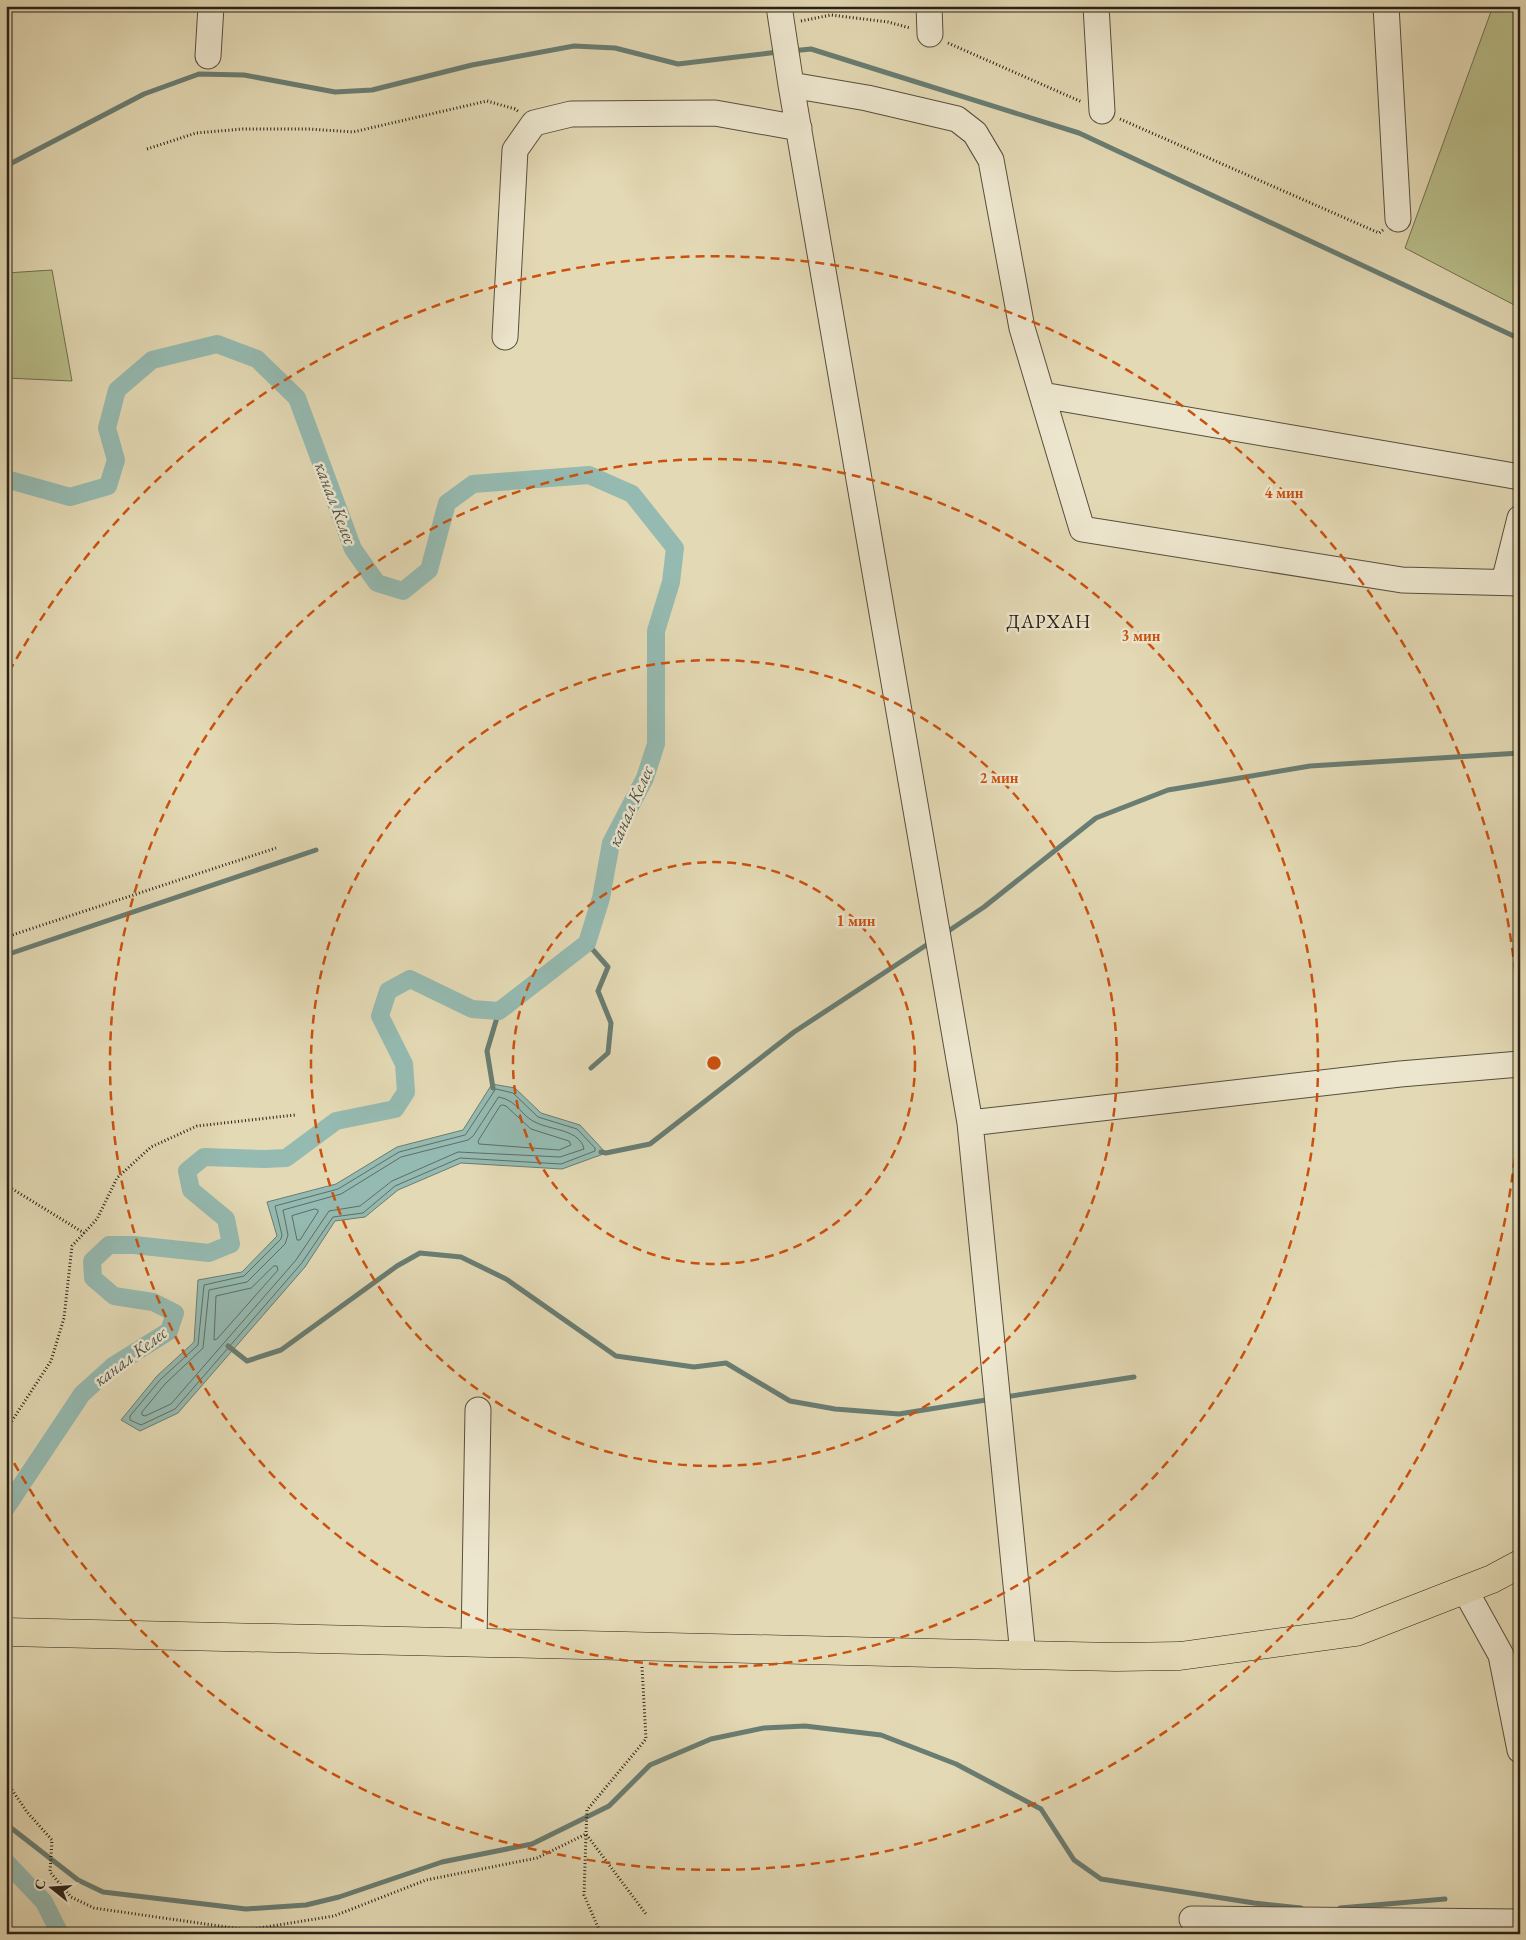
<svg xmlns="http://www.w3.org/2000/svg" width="1526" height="1940" font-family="'EB Garamond',serif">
<rect width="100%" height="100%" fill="#e3d9b4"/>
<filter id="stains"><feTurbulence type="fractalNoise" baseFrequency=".004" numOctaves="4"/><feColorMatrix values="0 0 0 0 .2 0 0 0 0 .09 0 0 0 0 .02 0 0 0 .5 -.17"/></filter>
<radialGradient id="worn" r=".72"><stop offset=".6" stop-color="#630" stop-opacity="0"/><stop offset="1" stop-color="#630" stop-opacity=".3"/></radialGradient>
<path fill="#b8be8a" stroke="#707050" d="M1493,6H1520V308L1405,248Z
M52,270L72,381L6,378V273Z"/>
<path fill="#95bab1" stroke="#697d73" d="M492,1084L515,1088L541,1113L580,1125L606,1153L562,1169L461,1163L398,1190L365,1217L335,1221L305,1267L178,1413L140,1431L121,1420L157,1376L194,1342L198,1280L242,1272L277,1236L267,1202L336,1184L397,1147L463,1130Z"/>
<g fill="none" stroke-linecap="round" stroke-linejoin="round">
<path stroke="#5e6e64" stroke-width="1" d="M496,1089L513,1093L538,1117L577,1129L595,1148V1151L561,1164L460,1158L395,1186L363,1213L333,1217L301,1264L175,1409L141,1425L130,1420V1416L160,1380L198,1345L204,1285L244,1276L281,1239L282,1235L275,1206L338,1189L399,1152L465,1135Z
M499,1097C519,1101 521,1117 537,1123C552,1130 580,1130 584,1149L560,1157L458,1152L392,1181L360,1206L329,1211L296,1260L171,1404L145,1416L142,1415V1412L165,1384L203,1348L209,1290L247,1282L285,1244L288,1235L283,1210L341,1194L401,1157L468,1140L473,1136Z
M503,1105L506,1106L531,1129L569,1141L571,1145L559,1150L479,1144L478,1141L500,1106Z
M315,1209L318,1210V1212L300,1240H297L292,1216Z
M274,1266H277L278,1270L217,1339L214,1340L216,1296L251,1288Z"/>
<path stroke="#697d73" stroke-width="5" d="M791,51L811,49L1079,133L1520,339
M6,166L144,94L199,74L244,75L335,92L372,90L472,65L574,46L615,48L678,64L778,52
M944,934L984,907L1096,818L1168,790L1310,766L1520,753
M587,943L608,967L598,991L611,1023L608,1053L591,1068
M6,955L316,850
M493,1088L487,1051L499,1011
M601,1152L606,1153L650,1144L794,1032L931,942
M228,1346L247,1361L281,1350L397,1266L420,1253L461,1257L506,1279L616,1356L694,1367L726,1363L790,1401L835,1409L899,1414L992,1399
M1005,1397L1134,1377
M6,1824L78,1880L103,1892L246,1909L306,1905L339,1897L442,1862L532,1844L609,1806L650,1765L711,1739L764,1728L805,1726L881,1735L956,1764L1041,1809L1074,1860L1101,1879L1254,1903L1301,1908
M1340,1908L1445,1899"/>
<path stroke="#95bab1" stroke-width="18" d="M6,479L70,497L108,486L116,460L107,428L117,390L152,360L217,344L257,359L297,398L353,549L377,583L403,591L429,570L447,503L473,484L589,475L632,494L675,548L671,582L656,631V744L645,778L611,843L601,898L587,943L499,1011L472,1009L410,979L388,991L380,1016L404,1064L406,1092L395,1109L336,1121L286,1158L265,1159L204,1157L187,1171L191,1190L226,1219L231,1244L209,1253L134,1245H109L92,1261L93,1278L114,1296L153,1302L175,1313L169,1331L113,1366L82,1394L6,1508
M6,1862L44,1902L60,1934"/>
<defs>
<path id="minor" d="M779,6L791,85L970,1123L1023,1655
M929,6L930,34
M1096,6L1102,111
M1386,6L1398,219
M208,56L211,6
M791,85L867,98L957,119L975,133L991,160L1022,328L1082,529L1402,580L1520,583
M505,337L515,150L534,123L571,114L715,113L799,128
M1042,395L1520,477
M1504,582L1520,518
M970,1123L1400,1074L1520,1064
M1465,1590L1501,1655L1520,1750
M474,1642L478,1410
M1192,1919L1520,1922"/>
<path id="major" d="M6,1632L1023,1655L1116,1657L1180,1656L1356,1632L1492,1579L1520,1564"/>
</defs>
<use href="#minor" stroke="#574f3e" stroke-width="27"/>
<use href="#major" stroke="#282117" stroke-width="29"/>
<path stroke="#282117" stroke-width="3" stroke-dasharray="1 2.5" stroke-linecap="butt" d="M801,21L831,15L888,22L910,28
M948,43L1082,102
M1120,119L1379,233L1383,230
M147,149L196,133L243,129H310L353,132L487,101L515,109L519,112
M6,937L276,848
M6,1185L84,1233
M6,1430L51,1361L64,1318L72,1246L97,1219L117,1178L151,1147L197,1126L295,1115
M642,1667L646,1739L587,1810L586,1834L646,1914
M6,1781L27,1812L52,1840L50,1872L71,1897L94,1908L247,1930L334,1916L426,1880L537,1858L586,1834L584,1895L601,1934"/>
<use href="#minor" stroke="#ede6ce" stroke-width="25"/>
<use href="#major" stroke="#e3d9b4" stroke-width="28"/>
</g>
<g fill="none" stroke="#cb510e" stroke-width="2.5" stroke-dasharray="9 6">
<circle cx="714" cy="1063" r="201"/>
<circle cx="714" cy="1063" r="403"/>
<circle cx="714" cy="1063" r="604"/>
<path d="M1520 1084A806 806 0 0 1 9 1454M9 672A806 806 0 0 1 1520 1042"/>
</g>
<g text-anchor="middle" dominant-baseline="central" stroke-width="5" stroke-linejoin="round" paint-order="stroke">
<g font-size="18" font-style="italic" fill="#494f45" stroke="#ede6ce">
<text transform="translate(336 503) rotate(69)">канал Келес</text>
<text transform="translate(630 806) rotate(-66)">канал Келес</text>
<text transform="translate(130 1356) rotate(-37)">канал Келес</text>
</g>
<g font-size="19" letter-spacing="1" fill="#282117" stroke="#ede6ce">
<text x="1049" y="621">ДАРХАН</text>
</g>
</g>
<circle cx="714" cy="1063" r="8" fill="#cb510e" stroke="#ede6ce" stroke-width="2.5"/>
<g font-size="15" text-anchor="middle" font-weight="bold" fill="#cb510e" stroke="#ede6ce" stroke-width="5" stroke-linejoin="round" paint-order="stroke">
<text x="1284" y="498">4 мин</text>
<text x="1141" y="641">3 мин</text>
<text x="999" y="783">2 мин</text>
<text x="856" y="926">1 мин</text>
</g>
<rect width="1526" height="1940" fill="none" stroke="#e3d9b4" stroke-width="25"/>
<rect x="8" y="8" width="1511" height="1925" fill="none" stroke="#282117" stroke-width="2.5"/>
<rect x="12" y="12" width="1501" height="1915" fill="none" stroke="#282117"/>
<g transform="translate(52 1888) rotate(287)" stroke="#ede6ce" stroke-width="4" paint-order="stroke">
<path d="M0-4L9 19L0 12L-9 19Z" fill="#282117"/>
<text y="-8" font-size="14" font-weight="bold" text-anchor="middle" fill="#282117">С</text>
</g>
<rect width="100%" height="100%" filter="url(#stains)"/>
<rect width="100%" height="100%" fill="url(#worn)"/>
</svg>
